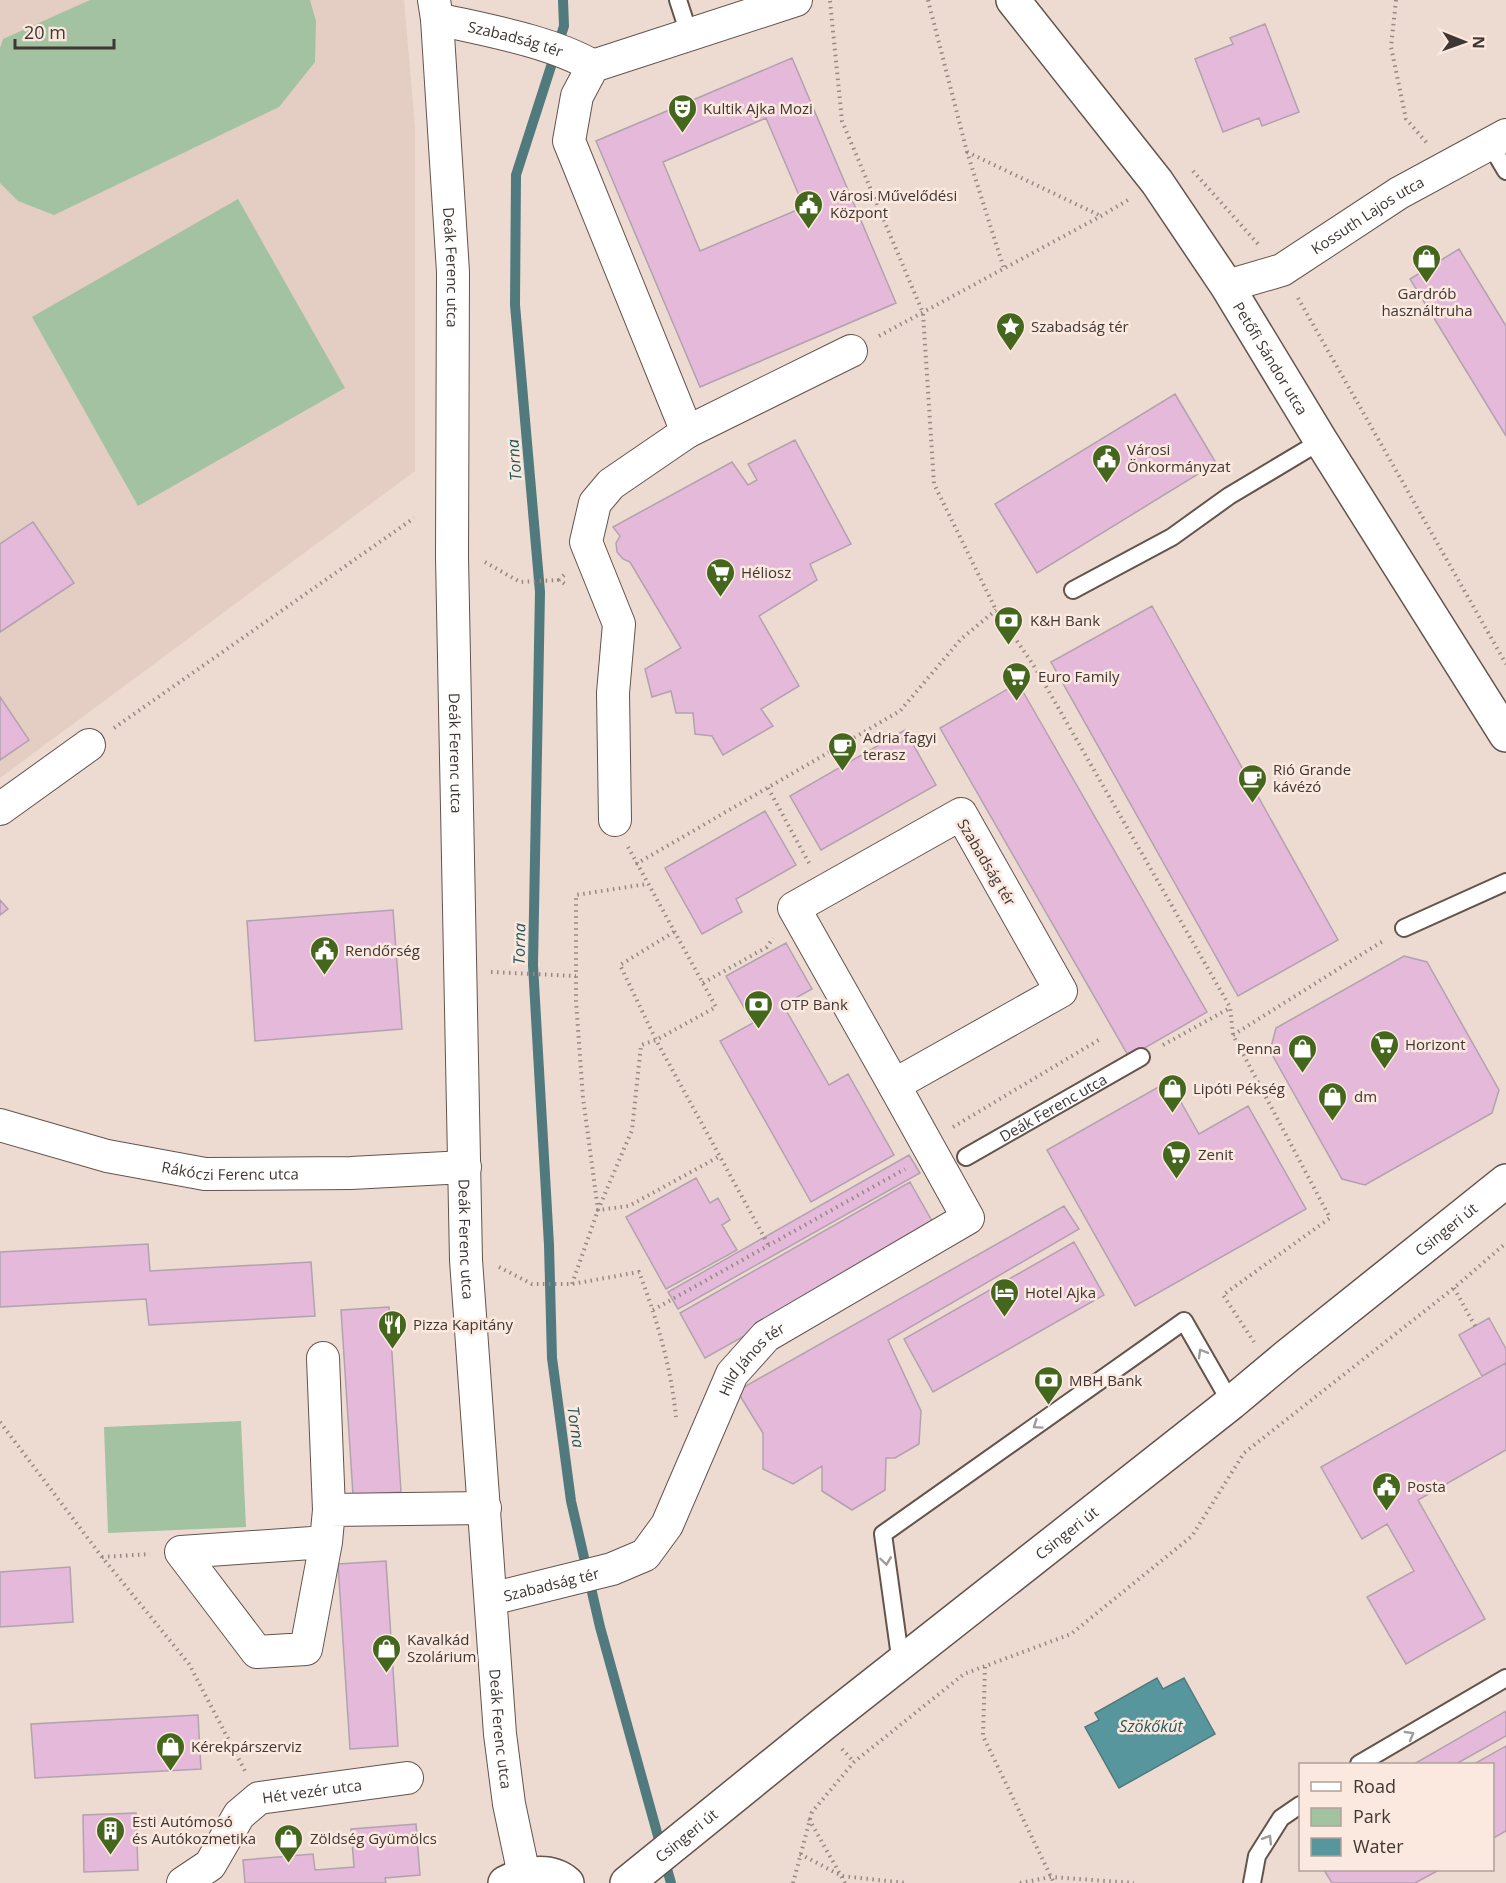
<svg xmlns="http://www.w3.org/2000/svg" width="1506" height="1883" font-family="'Open Sans',sans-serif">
<rect width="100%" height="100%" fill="#eddbd1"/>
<path fill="#e4cdc2" d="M0,0H404L415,128V471L0,778Z"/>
<path fill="#a3c2a1" d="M90,0H310L316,21L315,62L279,107L54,215L18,201L0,183V48L3,39Z
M238,199L345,388L138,506L32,317Z
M241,1421L246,1527L108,1533L104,1427Z"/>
<path fill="#58969e" stroke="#507a7e" stroke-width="1.5" d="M1157,1678L1163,1689L1184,1678L1215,1734L1119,1788L1085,1727L1099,1720L1095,1713Z"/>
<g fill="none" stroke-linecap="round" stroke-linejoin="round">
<path stroke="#507a7e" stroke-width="10" d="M563,0L564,26L516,175L515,305L540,592L533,965L549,1245L552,1358L571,1501L600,1627L671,1883"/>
</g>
<path fill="#e4b9da" stroke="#b2a2ae" stroke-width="1.5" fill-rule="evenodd" d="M1265,24L1299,112L1262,126L1259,118L1223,132L1195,59L1233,44L1230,38Z
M792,58L896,303L700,387L596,141ZM766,118L804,207L700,251L663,162Z
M1459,249L1506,326V436L1410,279Z
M1175,394L1216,463L1037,573L995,504Z
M795,440L851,544L810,564L817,580L759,616L799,686L761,709L773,726L723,755L712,736L695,734L693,713H676L671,691L652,697L645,669L681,648L630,562L623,559L617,552L616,543L620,536L613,527L732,462L748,485L757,480L748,464Z
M33,522L74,583L0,632V544Z
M1152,606L1338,940L1238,996L1051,662Z
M1018,683L1207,1012L1129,1057L940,728Z
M0,697L29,740L0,760Z
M905,730L936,785L821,850L790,796Z
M765,811L796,865L736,899L742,912L702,934L665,868Z
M0,900L8,909L0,915Z
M393,910L402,1029L255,1041L247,921Z
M786,943L812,989L783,1005L829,1085L848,1074L894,1155L811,1202L720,1041L753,1023L726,976Z
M1404,956L1427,962L1499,1090L1492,1113L1365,1185L1342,1179L1270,1051L1276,1028Z
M1169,1081L1199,1134L1248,1106L1306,1209L1135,1306L1047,1150Z
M909,1155L920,1173L678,1309L668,1292Z
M696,1178L710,1203L718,1198L730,1220L722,1225L737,1250L666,1289L626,1217Z
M910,1182L936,1228L705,1358L680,1313Z
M1064,1206L1079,1229L888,1340L921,1411L919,1444L895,1458H886L885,1490L852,1510L822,1491V1466L793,1484L763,1469V1433L737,1391Z
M1074,1242L1104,1295L933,1392L904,1339Z
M148,1244L150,1271L311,1262L315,1316L149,1325L146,1299L0,1307V1252Z
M389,1307L401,1492L353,1495L341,1310Z
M1489,1318L1506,1349V1363L1482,1376L1459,1335Z
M1506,1363V1450L1418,1500L1485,1619L1406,1664L1367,1597L1414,1571L1387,1524L1362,1539L1321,1467Z
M386,1561L398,1746L350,1749L338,1564Z
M70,1567L73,1622L0,1627V1572Z
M1506,1711V1736L1456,1764H1414Z
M198,1715L201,1769L35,1778L31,1724Z
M1506,1746V1831L1492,1839V1764H1474Z
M136,1813L138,1870L84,1872L83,1815Z
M416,1824L420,1875L385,1878L386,1883H245L243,1860L313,1854L315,1870L354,1867L351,1829Z
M1324,1870H1439L1415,1883H1332Z"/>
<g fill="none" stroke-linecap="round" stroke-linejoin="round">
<defs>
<g id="lane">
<path d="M678,0L689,34"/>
<path d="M1490,144L1506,171"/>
<path d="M1073,590L1172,537L1229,496L1321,441"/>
<path d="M1404,928L1506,882"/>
<path id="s1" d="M966,1157L1141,1057"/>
<path d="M901,1664L883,1534L1184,1321L1231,1403"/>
<path d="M1359,1764L1506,1678"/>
<path d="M1252,1883L1257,1856L1281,1818L1300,1805"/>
</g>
<g id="street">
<path id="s2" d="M434,0L437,19L453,272L452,557L466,1260L500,1734L509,1804L524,1875"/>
<path id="s3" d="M437,19C485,30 550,41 593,66"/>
<path id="s4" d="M1227,286L1282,270L1399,193L1506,135"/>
<path d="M687,432L851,351"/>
<path d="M0,809L89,745"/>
<path d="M961,814L1061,991L894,1085L794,908Z"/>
<path d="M615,820L613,693L619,624L586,542L595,503L611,484L687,432L569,141L577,96L593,66L796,0"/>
<path id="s5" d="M0,1125L107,1156L205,1174L351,1173L465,1167"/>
<path d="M323,1358L329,1510"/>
<path d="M326,1542L181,1552L257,1652L306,1649L326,1542L329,1510L485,1508"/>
<path id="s6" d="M491,1599L612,1569L645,1555L667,1525L732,1374L766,1336L968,1218L894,1085"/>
<path id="s7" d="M183,1883L210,1865L239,1815L259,1798L407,1778"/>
</g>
<g id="secondary">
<path id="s8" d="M1013,0L1157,182L1227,286L1321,441L1506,735"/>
<path d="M505,1883C524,1873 550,1868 567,1883"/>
<path id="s9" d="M627,1883L822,1725L1231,1403L1286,1357L1506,1181"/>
</g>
</defs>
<use href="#lane" stroke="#63544c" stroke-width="20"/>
<use href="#street" stroke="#63544c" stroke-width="34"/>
<use href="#secondary" stroke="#63544c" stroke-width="36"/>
<path stroke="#968983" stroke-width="4" stroke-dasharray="1.5 4.5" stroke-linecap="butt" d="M928,0L967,152L1004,269
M1396,0L1391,47L1406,119L1427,143
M830,1L842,121L923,313L934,484L996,610L1036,669L1230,1007L1233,1035L1330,1218L1223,1295L1254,1342
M967,152L1101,216
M1193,171L1258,244
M1298,298L1506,664
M879,336L1101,216L1128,200
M485,562L520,582L559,580
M564,575L559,580L568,586
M114,728L414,518
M768,788L809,863
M628,847L716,1007L656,1040L641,1045L632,1130L598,1210L629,1206L720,1156
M636,864L900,711L961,639L996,610
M674,932L620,965L656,1040L769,1246
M491,972L576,976
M703,983L767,947L773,938
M1233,1035L1383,941
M1163,1045L1230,1008
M953,1127L1102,1038
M499,1267L532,1284H572L639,1272C657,1319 671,1367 676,1417
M572,1284L598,1210L583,1098L576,1001V895L647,884
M1454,1288L1475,1326
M653,1310L905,1169
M0,1422L102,1557L189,1664L245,1771
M102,1557L150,1554
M985,1667L983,1736L1054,1883
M842,1749L854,1762
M809,1819L845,1883
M800,1854L842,1876L906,1883
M793,1883L812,1812L854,1762L964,1674L1071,1634L1192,1536L1244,1453L1454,1288L1506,1243
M1020,1883L1051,1877L1134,1883"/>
<use href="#lane" stroke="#fff" stroke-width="16"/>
<use href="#street" stroke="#fff" stroke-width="32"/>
<use href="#secondary" stroke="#fff" stroke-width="33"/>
</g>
<defs><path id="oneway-chevron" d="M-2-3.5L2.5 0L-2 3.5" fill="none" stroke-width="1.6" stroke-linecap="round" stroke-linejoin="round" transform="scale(1.5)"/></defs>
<g stroke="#9f9b9a">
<use href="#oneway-chevron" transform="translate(1202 1353) rotate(-120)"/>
<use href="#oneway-chevron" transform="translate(1037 1425) rotate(145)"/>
<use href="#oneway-chevron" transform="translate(886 1561) rotate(82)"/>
<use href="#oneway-chevron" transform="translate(1410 1735) rotate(-30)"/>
<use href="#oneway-chevron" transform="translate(1268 1839) rotate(-58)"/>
</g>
<defs>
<symbol id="theatre-pin" viewBox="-11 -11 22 30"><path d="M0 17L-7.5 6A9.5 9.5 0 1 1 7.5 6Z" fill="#44661d" stroke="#fbe8de"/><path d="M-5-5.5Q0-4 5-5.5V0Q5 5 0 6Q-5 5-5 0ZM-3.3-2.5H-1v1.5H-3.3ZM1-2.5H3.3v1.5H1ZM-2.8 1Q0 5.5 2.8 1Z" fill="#fff"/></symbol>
<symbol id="civic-pin" viewBox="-11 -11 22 30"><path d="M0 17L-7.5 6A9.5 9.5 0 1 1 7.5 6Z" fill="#44661d" stroke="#fbe8de"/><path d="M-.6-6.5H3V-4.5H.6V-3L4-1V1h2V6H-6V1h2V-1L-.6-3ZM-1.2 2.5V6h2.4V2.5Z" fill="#fff"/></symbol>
<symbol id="shop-pin" viewBox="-11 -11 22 30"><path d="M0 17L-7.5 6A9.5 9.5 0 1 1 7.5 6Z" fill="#44661d" stroke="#fbe8de"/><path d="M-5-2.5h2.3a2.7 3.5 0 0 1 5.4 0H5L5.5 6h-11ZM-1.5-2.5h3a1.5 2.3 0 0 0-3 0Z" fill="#fff"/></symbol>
<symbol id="sight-pin" viewBox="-11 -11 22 30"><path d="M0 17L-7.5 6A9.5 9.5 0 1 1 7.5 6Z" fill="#44661d" stroke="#fbe8de"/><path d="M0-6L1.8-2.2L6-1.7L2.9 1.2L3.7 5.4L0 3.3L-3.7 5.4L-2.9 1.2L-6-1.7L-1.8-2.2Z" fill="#fff"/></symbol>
<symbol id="supermarket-pin" viewBox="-11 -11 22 30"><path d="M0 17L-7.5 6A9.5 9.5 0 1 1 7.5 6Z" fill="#44661d" stroke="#fbe8de"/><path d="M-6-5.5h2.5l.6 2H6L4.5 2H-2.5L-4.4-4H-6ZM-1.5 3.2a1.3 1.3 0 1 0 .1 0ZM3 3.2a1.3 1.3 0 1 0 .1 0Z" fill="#fff"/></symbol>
<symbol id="bank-pin" viewBox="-11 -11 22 30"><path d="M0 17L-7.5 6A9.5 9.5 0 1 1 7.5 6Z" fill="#44661d" stroke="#fbe8de"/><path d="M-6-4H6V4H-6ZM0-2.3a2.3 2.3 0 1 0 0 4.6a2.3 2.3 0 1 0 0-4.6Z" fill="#fff"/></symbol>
<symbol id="cafe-pin" viewBox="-11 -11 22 30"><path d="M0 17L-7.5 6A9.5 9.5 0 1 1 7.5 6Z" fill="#44661d" stroke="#fbe8de"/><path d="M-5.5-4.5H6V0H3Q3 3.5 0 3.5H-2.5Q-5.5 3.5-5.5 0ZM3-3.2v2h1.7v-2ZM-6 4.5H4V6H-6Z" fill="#fff"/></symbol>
<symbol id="hotel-pin" viewBox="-11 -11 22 30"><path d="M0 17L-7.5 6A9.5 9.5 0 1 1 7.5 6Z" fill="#44661d" stroke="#fbe8de"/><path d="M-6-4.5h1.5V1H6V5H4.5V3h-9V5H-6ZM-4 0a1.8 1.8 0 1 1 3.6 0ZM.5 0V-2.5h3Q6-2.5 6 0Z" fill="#fff"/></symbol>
<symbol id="restaurant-pin" viewBox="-11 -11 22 30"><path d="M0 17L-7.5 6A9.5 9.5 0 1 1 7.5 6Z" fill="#44661d" stroke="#fbe8de"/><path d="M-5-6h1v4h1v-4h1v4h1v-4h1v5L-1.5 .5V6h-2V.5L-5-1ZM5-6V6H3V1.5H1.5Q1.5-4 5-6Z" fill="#fff"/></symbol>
<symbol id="building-pin" viewBox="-11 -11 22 30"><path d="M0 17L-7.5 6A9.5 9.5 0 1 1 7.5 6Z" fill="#44661d" stroke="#fbe8de"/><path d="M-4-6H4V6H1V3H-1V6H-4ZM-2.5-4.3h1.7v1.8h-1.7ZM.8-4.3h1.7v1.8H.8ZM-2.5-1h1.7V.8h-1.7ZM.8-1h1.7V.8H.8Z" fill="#fff"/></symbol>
</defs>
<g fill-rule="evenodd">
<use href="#theatre-pin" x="666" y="92" width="33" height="45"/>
<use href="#civic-pin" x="792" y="188" width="33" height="45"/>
<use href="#shop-pin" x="1410" y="242" width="33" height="45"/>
<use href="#sight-pin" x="994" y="310" width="33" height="45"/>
<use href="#civic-pin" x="1090" y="442" width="33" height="45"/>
<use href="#supermarket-pin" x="704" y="556" width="33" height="45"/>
<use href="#bank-pin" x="992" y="604" width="33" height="45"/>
<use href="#supermarket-pin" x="1000" y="660" width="33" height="45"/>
<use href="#cafe-pin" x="826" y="730" width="33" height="45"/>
<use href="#cafe-pin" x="1236" y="762" width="33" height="45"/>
<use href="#civic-pin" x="308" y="934" width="33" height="45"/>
<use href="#bank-pin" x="742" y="988" width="33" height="45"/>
<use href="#supermarket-pin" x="1368" y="1028" width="33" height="45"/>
<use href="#shop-pin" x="1286" y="1032" width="33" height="45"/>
<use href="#shop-pin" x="1156" y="1072" width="33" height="45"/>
<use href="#shop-pin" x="1316" y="1080" width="33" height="45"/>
<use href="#supermarket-pin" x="1160" y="1138" width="33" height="45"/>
<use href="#hotel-pin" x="988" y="1276" width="33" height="45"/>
<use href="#restaurant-pin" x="376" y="1308" width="33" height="45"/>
<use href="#bank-pin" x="1032" y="1364" width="33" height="45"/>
<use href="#civic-pin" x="1370" y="1470" width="33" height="45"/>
<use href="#shop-pin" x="370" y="1632" width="33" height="45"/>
<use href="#shop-pin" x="154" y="1730" width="33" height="45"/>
<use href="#building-pin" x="94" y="1814" width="33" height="45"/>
<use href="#shop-pin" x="272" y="1822" width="33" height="45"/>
</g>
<g text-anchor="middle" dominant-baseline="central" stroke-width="5" stroke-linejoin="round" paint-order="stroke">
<g font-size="15" fill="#3f3734" stroke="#fbe8de">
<text stroke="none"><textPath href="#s3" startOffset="81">Szabadság tér</textPath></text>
<text stroke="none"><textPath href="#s4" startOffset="159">Kossuth Lajos utca</textPath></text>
<text stroke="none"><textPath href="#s2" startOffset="268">Deák Ferenc utca</textPath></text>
<text stroke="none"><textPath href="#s8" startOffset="442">Petőfi Sándor utca</textPath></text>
<text stroke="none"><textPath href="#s2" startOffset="754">Deák Ferenc utca</textPath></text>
<text transform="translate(987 862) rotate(59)">Szabadság tér</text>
<text stroke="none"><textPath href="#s1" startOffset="100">Deák Ferenc utca</textPath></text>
<text stroke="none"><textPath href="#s5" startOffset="236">Rákóczi Ferenc utca</textPath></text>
<text stroke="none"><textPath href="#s9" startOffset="1048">Csingeri út</textPath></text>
<text stroke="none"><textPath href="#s2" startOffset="1240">Deák Ferenc utca</textPath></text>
<text stroke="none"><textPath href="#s6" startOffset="386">Hild János tér</textPath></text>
<text stroke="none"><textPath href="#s9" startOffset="562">Csingeri út</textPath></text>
<text stroke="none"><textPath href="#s6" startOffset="62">Szabadság tér</textPath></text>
<text stroke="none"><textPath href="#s2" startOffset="1731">Deák Ferenc utca</textPath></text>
<text stroke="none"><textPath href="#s7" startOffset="170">Hét vezér utca</textPath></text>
<text stroke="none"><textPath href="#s9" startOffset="76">Csingeri út</textPath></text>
</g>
<g font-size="15" fill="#3f3734" stroke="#fbe8de" text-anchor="start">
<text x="703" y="108">Kultik Ajka Mozi</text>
<text x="830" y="195">Városi Művelődési<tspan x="830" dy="17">Központ</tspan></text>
<text x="1427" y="293" text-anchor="middle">Gardrób<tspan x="1427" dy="17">használtruha</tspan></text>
<text x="1031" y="326">Szabadság tér</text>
<text x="1127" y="449">Városi<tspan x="1127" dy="17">Önkormányzat</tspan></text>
<text x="741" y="572">Héliosz</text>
<text x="1030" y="620">K&amp;H Bank</text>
<text x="1038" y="676">Euro Family</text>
<text x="863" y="737">Adria fagyi<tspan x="863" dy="17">terasz</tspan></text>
<text x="1273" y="769">Rió Grande<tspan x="1273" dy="17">kávézó</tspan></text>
<text x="345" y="950">Rendőrség</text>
<text x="780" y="1004">OTP Bank</text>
<text x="1405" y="1044">Horizont</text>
<text x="1281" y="1048" text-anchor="end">Penna</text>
<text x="1193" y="1088">Lipóti Pékség</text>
<text x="1354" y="1096">dm</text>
<text x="1198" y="1154">Zenit</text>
<text x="1025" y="1292">Hotel Ajka</text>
<text x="413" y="1324">Pizza Kapitány</text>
<text x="1069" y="1380">MBH Bank</text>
<text x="1407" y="1486">Posta</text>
<text x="407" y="1639">Kavalkád<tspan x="407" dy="17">Szolárium</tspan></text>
<text x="191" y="1746">Kérekpárszerviz</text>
<text x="132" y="1821">Esti Autómosó<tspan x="132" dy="17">és Autókozmetika</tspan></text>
<text x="310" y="1838">Zöldség Gyümölcs</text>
</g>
<g font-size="16" font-style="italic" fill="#22585e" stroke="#fbe8de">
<text transform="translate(514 460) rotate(-95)">Torna</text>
<text transform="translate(519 944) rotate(-89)">Torna</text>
<text transform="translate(576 1427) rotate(82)">Torna</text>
<text x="1151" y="1726">Szökőkút</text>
</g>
</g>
<rect x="1299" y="1763" width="195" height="108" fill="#fbe8de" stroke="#b0a19a" stroke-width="1.5"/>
<rect x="1311" y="1782" width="30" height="9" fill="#ffffff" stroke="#b0a19a" stroke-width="1.5"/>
<text x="1353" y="1793" font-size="18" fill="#3f3734">Road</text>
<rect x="1311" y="1808" width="30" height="18" fill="#a3c2a1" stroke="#b0a19a" stroke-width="1.5"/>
<text x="1353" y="1823" font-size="18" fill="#3f3734">Park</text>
<rect x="1311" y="1838" width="30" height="18" fill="#58969e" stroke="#b0a19a" stroke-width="1.5"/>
<text x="1353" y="1853" font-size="18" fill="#3f3734">Water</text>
<g transform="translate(1464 42) rotate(91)" stroke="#fbe8de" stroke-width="4.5" paint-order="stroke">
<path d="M0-4.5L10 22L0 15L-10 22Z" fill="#3f3734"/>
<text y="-9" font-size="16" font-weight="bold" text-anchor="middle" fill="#3f3734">N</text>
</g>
<path d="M15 39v9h99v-9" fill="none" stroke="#3f3734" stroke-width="3"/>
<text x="24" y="39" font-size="18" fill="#3f3734" stroke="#fbe8de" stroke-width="4.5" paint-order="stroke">20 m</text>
</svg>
